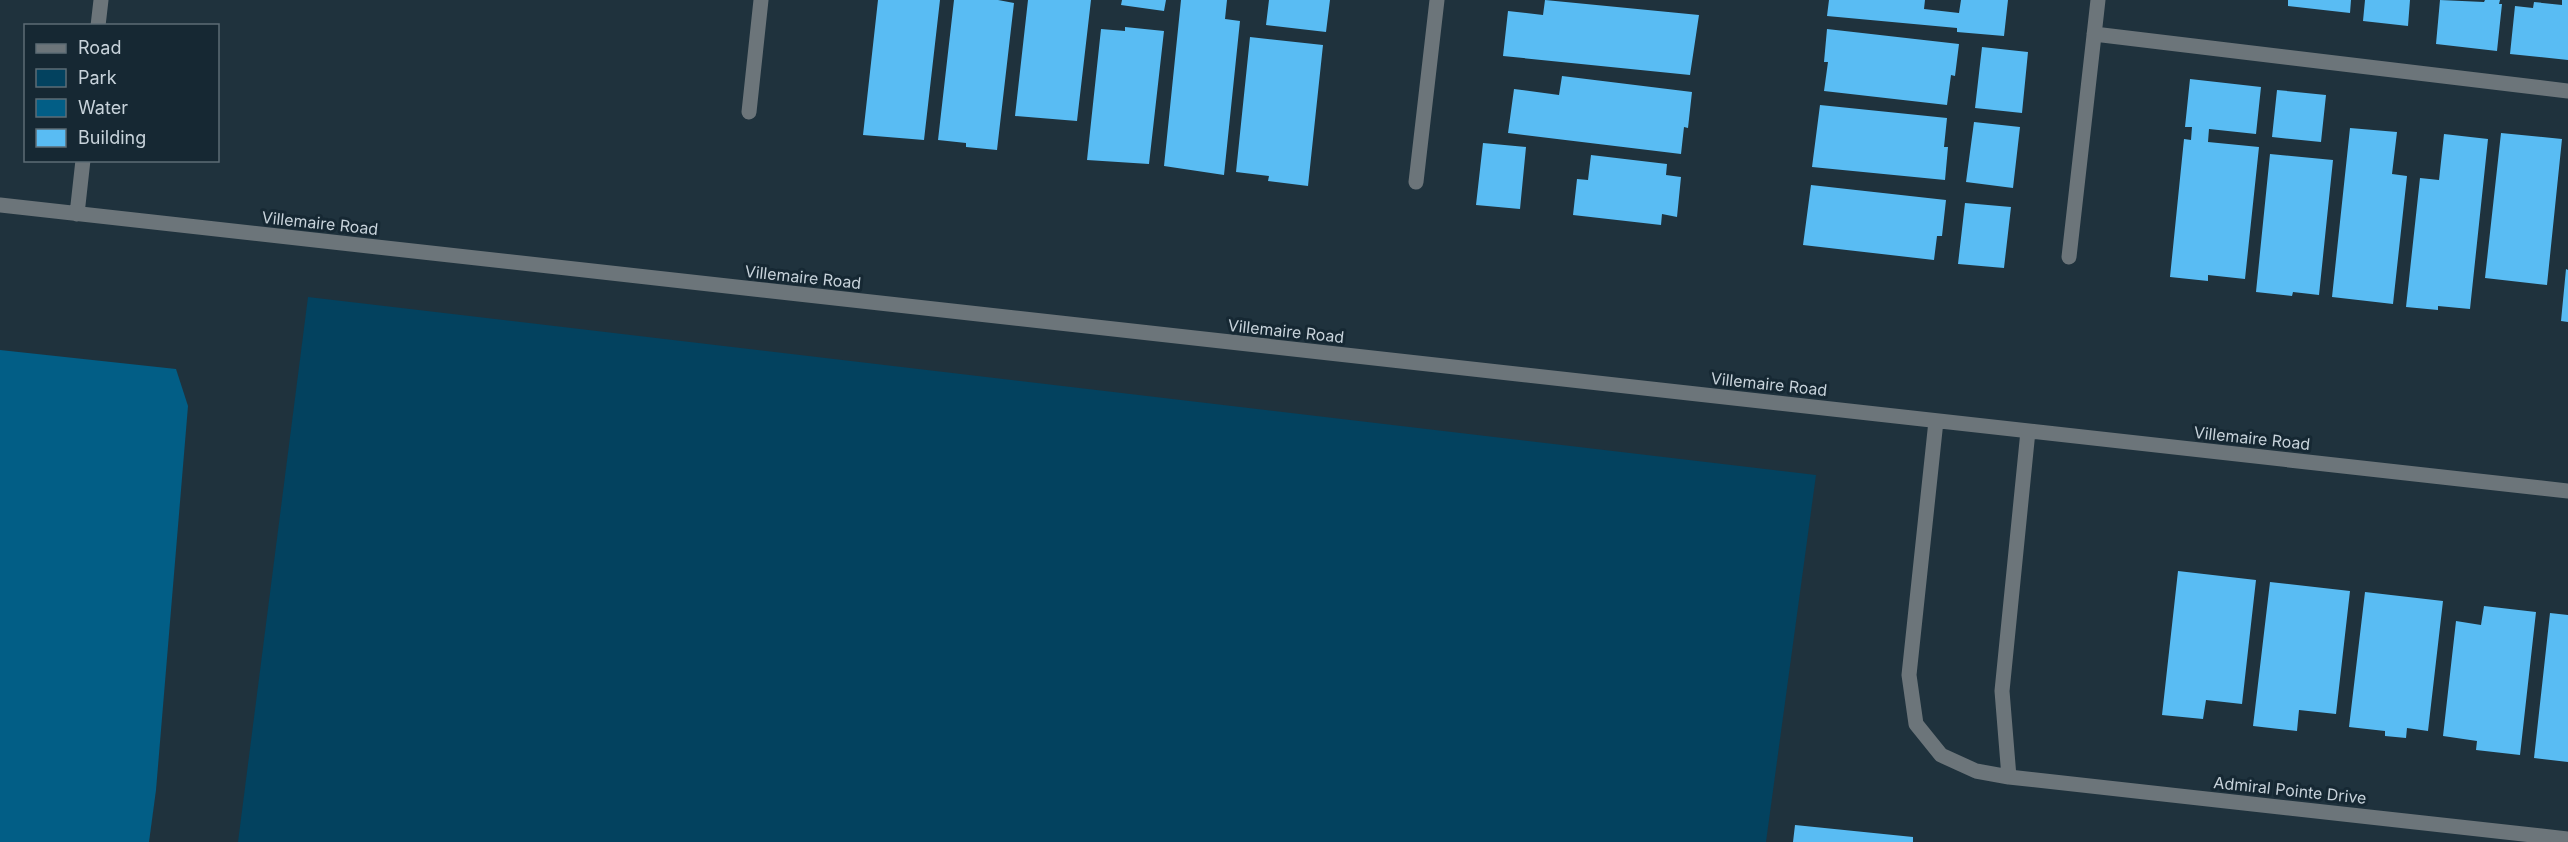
<svg xmlns="http://www.w3.org/2000/svg" width="2568" height="842" font-family="Inter,sans-serif">
<rect width="100%" height="100%" fill="#1f323d"/>
<path fill="#03425f" d="M308,297L1816,475L1766,842H238Z"/>
<path fill="#025e86" d="M0,350L176,369L188,406L156,790L149,842H0Z"/>
<path fill="#59bcf3" d="M878,0H940L924,140L863,135Z
M954,0H998L1014,3L997,150L966,147V143L938,140Z
M1028,0H1091L1077,121L1015,116Z
M1122,0H1166L1164,11L1121,5Z
M1181,0H1227L1225,19L1240,21L1224,175L1164,166Z
M1269,0H1330L1326,32L1266,25Z
M1545,0L1699,15L1690,75L1503,56L1508,11L1543,15Z
M1829,0H1925L1924,9L1959,13L1961,0H2008L2004,36L1957,32V28L1827,16Z
M2288,0H2351L2350,13L2288,6Z
M2365,0H2410L2408,26L2363,21Z
M2440,0L2484,2L2485,0H2500L2499,4H2502L2497,51L2436,44Z
M2562,0H2568V60L2510,54L2515,6L2533,8L2534,2L2562,5Z
M1125,27L1164,31L1149,164L1087,160L1101,29L1125,31Z
M1827,29L1959,44L1955,76L1951,75L1947,105L1824,91L1828,62H1824Z
M1250,37L1323,45L1308,186L1268,181L1269,176L1236,172Z
M1982,47L2028,52L2022,113L1975,108Z
M1562,76L1692,92L1688,128L1684,127L1681,154L1508,133L1514,89L1559,95Z
M2190,79L2261,87L2256,134L2209,129L2208,142L2259,147L2245,279L2208,275V281L2170,277L2184,139L2191,140L2192,127H2185Z
M2277,90L2326,95L2321,142L2272,137Z
M1820,105L1947,118L1944,147H1948L1945,180L1812,167Z
M1974,122L2020,127L2013,188L1966,182Z
M2350,128L2397,132L2392,174L2407,176L2393,304L2332,297Z
M2501,133L2562,139L2547,285L2485,278Z
M2444,134L2488,139L2470,309L2438,306V310L2406,307L2420,178L2439,180Z
M1483,143L1526,147L1520,209L1476,205Z
M2270,154L2333,160L2319,295L2293,292L2292,296L2256,292Z
M1591,155L1667,164L1666,175L1681,177L1677,217L1662,214L1661,225L1573,215L1577,179L1588,180Z
M1811,185L1946,200L1942,236H1937L1934,260L1803,245Z
M1965,203L2011,207L2004,268L1958,264Z
M2566,269L2568,270V322L2561,321Z
M2178,571L2256,580L2242,704L2206,700L2203,719L2162,715Z
M2270,582L2350,591L2336,714L2299,710L2297,731L2253,726Z
M2365,592L2443,601L2428,731L2407,728L2406,738L2385,736V731L2349,727Z
M2484,606L2536,612L2520,755L2476,750L2477,741L2443,736L2456,621L2481,625Z
M2550,613L2568,615V762L2534,758Z
M1795,825L1913,837V842H1793Z"/>
<g fill="none" stroke-linecap="round" stroke-linejoin="round">
<path stroke="#6c757a" stroke-width="15" d="M98,26L101,0
M2094,34L2568,91
M749,112L761,0
M1416,182L1437,0
M0,205L2568,491
M77,214L83,160
M2069,257L2098,0
M1936,421L1909,675L1916,724L1941,755L1976,771L2009,777L2568,839
M2009,777L2002,691L2028,431"/>
</g>
<g text-anchor="middle" dominant-baseline="central" stroke-width="6" stroke-linejoin="round" paint-order="stroke">
<g font-size="16" fill="#c8d3db" stroke="#162833">
<text transform="translate(320 223) rotate(6)">Villemaire Road</text>
<text transform="translate(803 277) rotate(6)">Villemaire Road</text>
<text transform="translate(1286 331) rotate(6)">Villemaire Road</text>
<text transform="translate(1769 384) rotate(6)">Villemaire Road</text>
<text transform="translate(2252 438) rotate(6)">Villemaire Road</text>
<text transform="translate(2290 790) rotate(6)">Admiral Pointe Drive</text>
</g>
</g>
<rect x="24" y="24" width="195" height="138" fill="#162833" stroke="#5d6c76" stroke-width="1.5"/>
<rect x="36" y="44" width="30" height="9" fill="#6c757a" stroke="#5d6c76" stroke-width="1.5"/>
<text x="78" y="54" font-size="18" fill="#c8d3db">Road</text>
<rect x="36" y="69" width="30" height="18" fill="#03425f" stroke="#5d6c76" stroke-width="1.5"/>
<text x="78" y="84" font-size="18" fill="#c8d3db">Park</text>
<rect x="36" y="99" width="30" height="18" fill="#025e86" stroke="#5d6c76" stroke-width="1.5"/>
<text x="78" y="114" font-size="18" fill="#c8d3db">Water</text>
<rect x="36" y="129" width="30" height="18" fill="#59bcf3" stroke="#5d6c76" stroke-width="1.5"/>
<text x="78" y="144" font-size="18" fill="#c8d3db">Building</text>
</svg>
